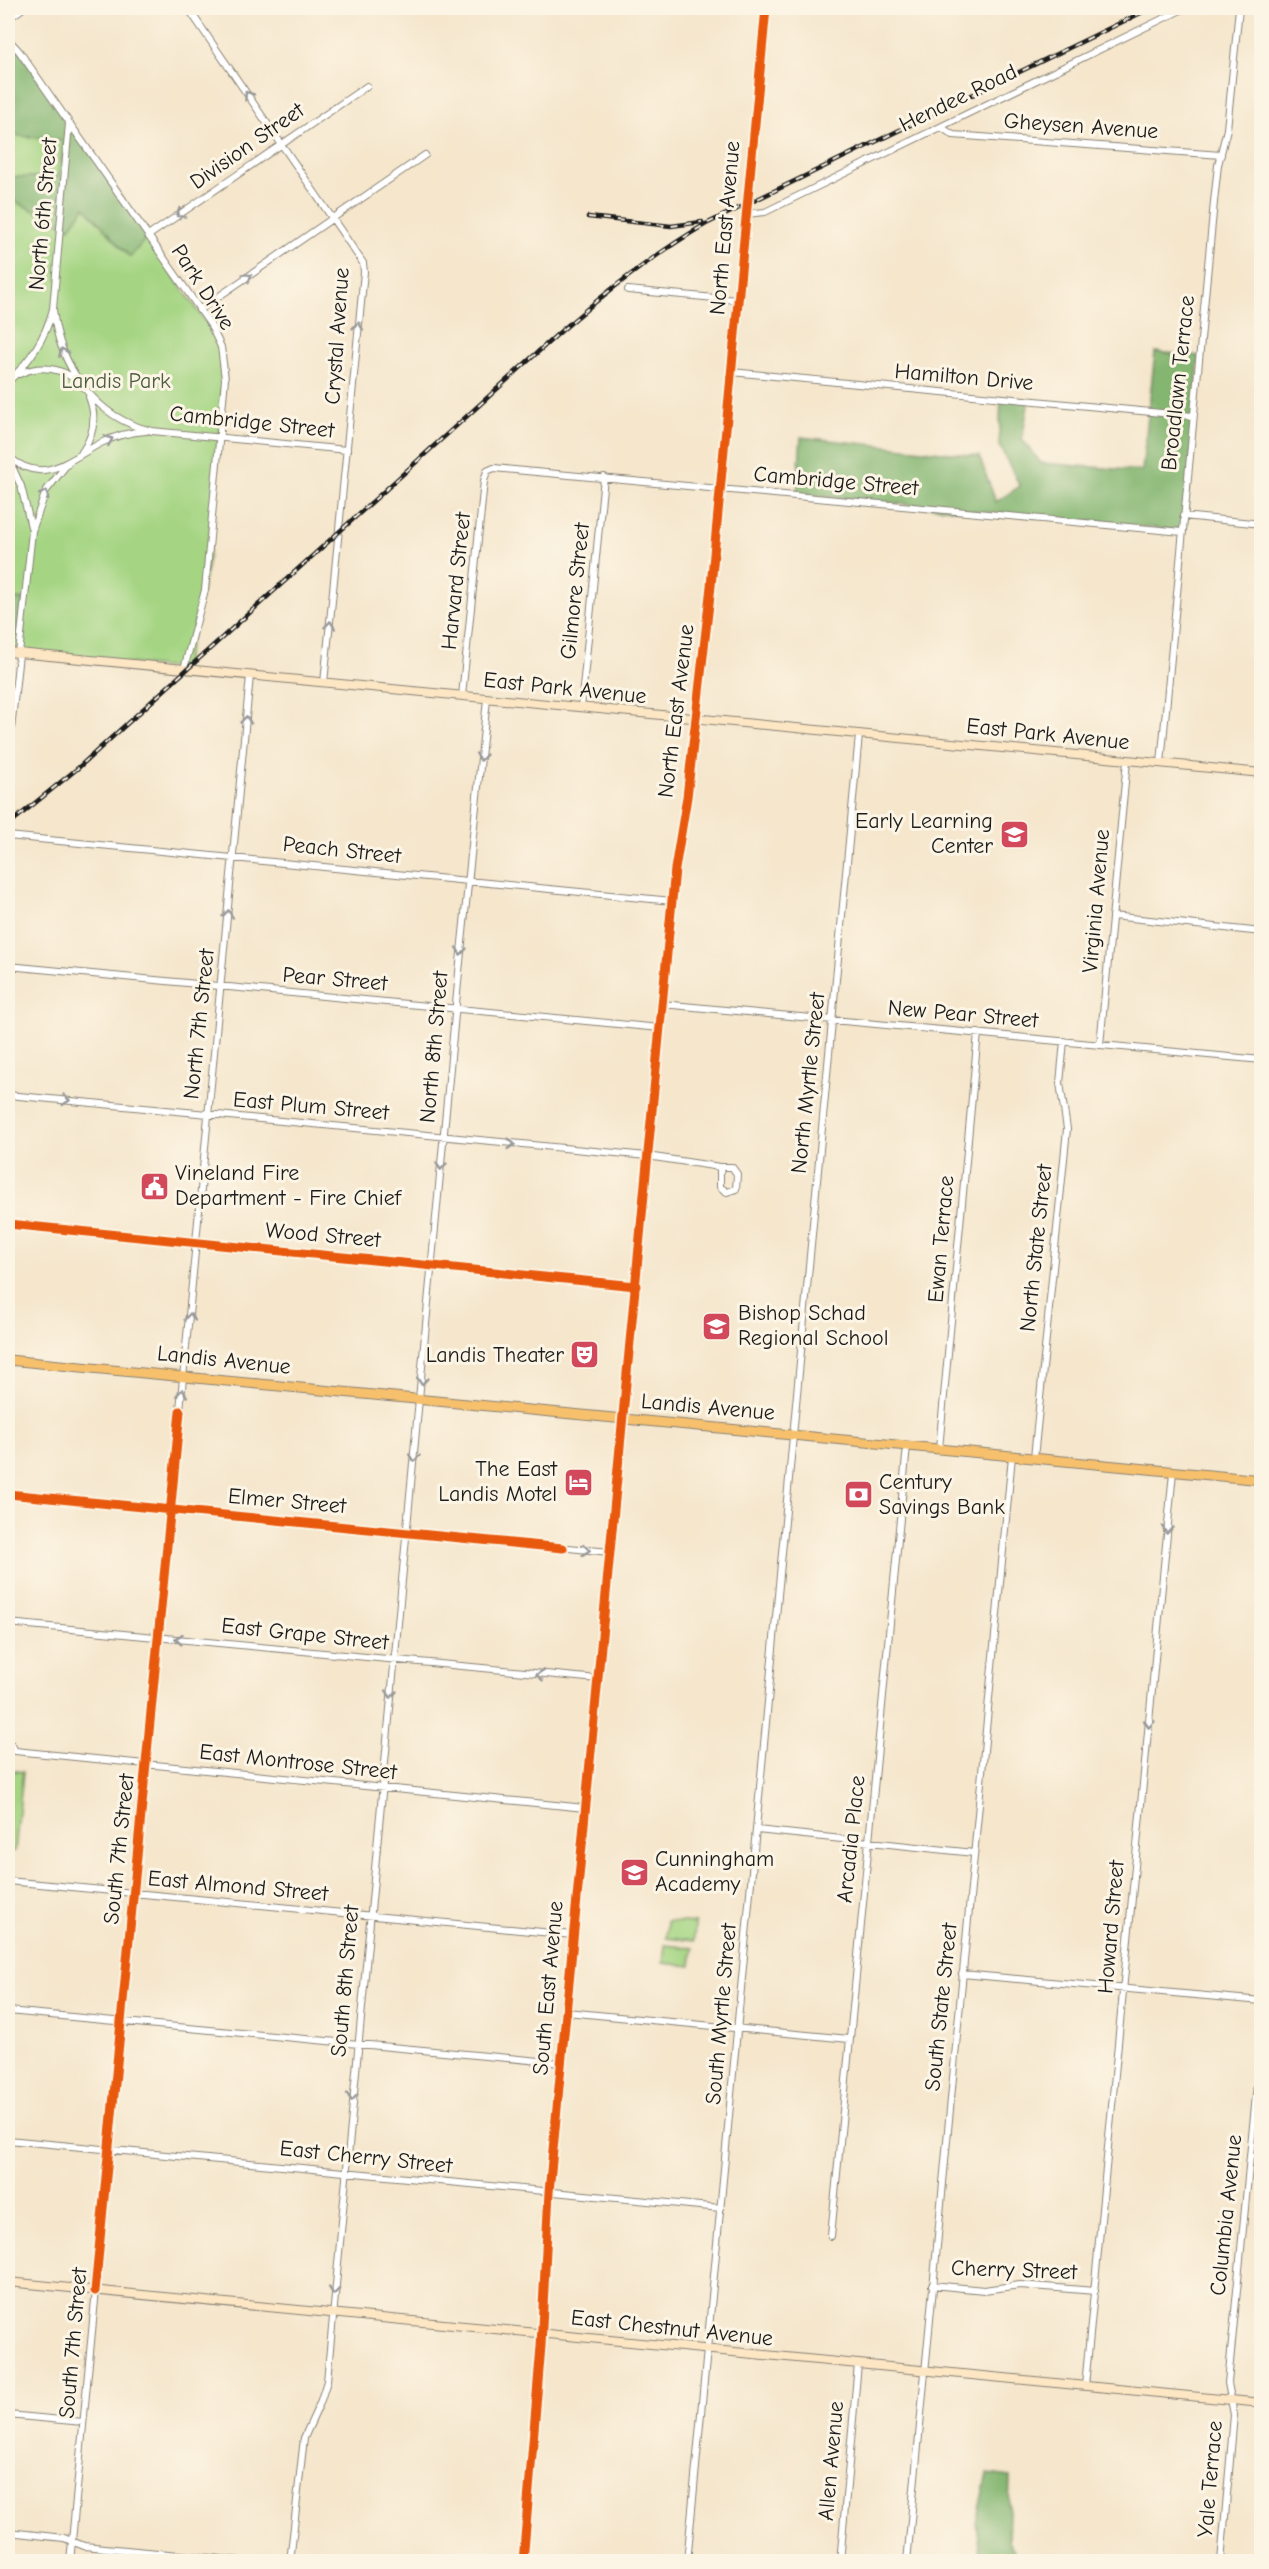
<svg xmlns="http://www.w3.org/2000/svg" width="1269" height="2569" font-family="'Comic Neue',sans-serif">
<rect width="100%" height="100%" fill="#fcf5e5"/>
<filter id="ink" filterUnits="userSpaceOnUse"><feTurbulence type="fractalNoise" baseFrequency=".0167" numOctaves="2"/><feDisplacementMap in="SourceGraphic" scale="12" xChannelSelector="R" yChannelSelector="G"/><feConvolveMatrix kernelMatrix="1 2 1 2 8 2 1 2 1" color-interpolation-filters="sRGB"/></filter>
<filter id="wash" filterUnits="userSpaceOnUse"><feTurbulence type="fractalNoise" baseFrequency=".008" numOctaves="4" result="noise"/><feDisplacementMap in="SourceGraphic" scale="24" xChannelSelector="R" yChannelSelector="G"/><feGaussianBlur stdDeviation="1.35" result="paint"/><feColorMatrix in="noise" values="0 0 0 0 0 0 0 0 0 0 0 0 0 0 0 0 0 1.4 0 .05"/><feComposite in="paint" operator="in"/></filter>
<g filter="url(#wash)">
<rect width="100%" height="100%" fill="#f5e6cc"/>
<path fill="#a5d583" stroke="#607850" stroke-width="1.5" d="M8,41L218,339L225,370L208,563L184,669L8,652Z
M8,1770L23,1772L15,1851L8,1850Z
M667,1921L695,1923L694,1941L666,1938Z
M665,1945L693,1948L691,1966L663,1963Z"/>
<path fill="#84b671" stroke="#506946" stroke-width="1.5" d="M8,34L148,236L130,257L85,207L70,228L8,198V181L11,177H58L63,141L14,135L8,142Z
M1155,352L1199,356L1185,531L797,494L801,437L979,456L996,502L1020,486L999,445L1001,398L1029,400L1022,439L1041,463L1142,471Z
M8,598L23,600L19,636L8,635Z
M987,2474L1010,2477L1008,2542L1023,2561H981L976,2522Z"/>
</g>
<g filter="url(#ink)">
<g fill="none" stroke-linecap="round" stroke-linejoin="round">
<defs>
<path id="street" d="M188,8L363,263L364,272L324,683
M8,19L23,8
M8,39L19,51L210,324L221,347L225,379L205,590L184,669
M941,127L953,135L1221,155
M746,214L765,212L1185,8
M148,236L367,86
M628,290L737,300
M53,309C59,365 94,418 152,431L347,450
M199,310L425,155
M731,372L1193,416
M19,374C39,365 59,367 76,380
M8,382C30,361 45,339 53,309L69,123
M82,452C94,435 97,417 89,397
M8,456C43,487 68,460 101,443C115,436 130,432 146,431
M8,458L21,486L31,527
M1183,516L1262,524
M462,696L484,481L487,471L494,468L1182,532
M581,708L604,477
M8,758L32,531L46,491L68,463
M1161,763L1214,202L1218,165L1227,129L1239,8
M8,836L672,901
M1112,916L1262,932
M8,966L660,1028
M662,1004L1262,1060
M1100,1045L1127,761
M8,1095L647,1156L720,1167V1187L727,1192L736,1189L737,1174L732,1167H720
M8,1224L636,1286
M939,1449L978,1033
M1034,1458L1067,1129L1060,1083L1064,1041
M8,1494L610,1552
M8,1623L598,1679
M12,1745L15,1751L585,1808
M757,1830L974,1853
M8,1881L573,1935
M962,1974L1262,2001
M8,2011L561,2063
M566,2012L849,2039
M8,2140L721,2208
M831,2236L907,1446
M932,2285L984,2290L1020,2285L1095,2291
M1085,2386L1173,1472
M8,2415L83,2422
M8,2532L64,2538L84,2546L253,2562
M70,2562L250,676
M290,2562L304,2438L320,2403L327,2381L459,972L487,699
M523,2562L541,2346L549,2192L675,869L687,797L711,586L766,8
M687,2562L859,735
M840,2562L858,2364
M907,2562L1012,1456
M1221,2562L1234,2415L1228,2383L1262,2033"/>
<path id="secondary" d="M8,652L1262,773
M8,2282L1262,2403"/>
<path id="primary" d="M8,1360L1262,1480"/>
</defs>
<use href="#street" stroke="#888174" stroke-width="8"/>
<use href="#secondary" stroke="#888174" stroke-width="10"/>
<use href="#primary" stroke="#888174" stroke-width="11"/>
<use href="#street" stroke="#fff" stroke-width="6"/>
<use href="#secondary" stroke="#fce6c4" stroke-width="8"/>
<use href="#primary" stroke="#f7c06c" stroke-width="9"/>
<defs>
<path id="rail" d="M588,217L671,226L702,222
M8,825L78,768L560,332C606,292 654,254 706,224L1151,8"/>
</defs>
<use href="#rail" stroke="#1c1c1c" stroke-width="4.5"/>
<use href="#rail" stroke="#fcf5e5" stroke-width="2" stroke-dasharray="7" stroke-linecap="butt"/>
<defs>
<path id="cycleway" d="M8,1224L636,1286
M8,1494L563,1548
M95,2291L180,1411
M523,2562L541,2346L549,2192L675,869L687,797L711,586L766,8"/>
</defs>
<use href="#cycleway" stroke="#fcf5e5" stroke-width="13"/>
<use href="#cycleway" stroke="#e8590c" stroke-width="9"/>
</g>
<defs><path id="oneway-chevron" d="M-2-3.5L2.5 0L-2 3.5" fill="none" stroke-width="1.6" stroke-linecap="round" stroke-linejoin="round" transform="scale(1.5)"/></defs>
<g stroke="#999">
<use href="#oneway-chevron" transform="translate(248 95) rotate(-125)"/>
<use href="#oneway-chevron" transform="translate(180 214) rotate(145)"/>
<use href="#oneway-chevron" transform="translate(248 277) rotate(-34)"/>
<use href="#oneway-chevron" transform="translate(358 326) rotate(-84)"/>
<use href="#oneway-chevron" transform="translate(63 352) rotate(-112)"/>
<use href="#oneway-chevron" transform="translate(109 440) rotate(-23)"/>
<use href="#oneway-chevron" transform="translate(45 494) rotate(-63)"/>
<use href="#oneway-chevron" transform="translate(330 625) rotate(-84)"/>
<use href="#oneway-chevron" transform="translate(246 720) rotate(-85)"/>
<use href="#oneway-chevron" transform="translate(481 757) rotate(96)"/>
<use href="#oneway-chevron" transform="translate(228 914) rotate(-84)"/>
<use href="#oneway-chevron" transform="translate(461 951) rotate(96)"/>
<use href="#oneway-chevron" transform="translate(66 1100) rotate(5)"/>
<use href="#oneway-chevron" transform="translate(511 1144) rotate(5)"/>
<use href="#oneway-chevron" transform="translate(441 1166) rotate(95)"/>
<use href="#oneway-chevron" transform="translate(190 1317) rotate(-85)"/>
<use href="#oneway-chevron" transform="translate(422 1381) rotate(96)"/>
<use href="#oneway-chevron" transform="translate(182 1393) rotate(-84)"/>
<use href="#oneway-chevron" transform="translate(414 1458) rotate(96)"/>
<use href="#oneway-chevron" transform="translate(1167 1530) rotate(96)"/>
<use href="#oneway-chevron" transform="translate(586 1550) rotate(5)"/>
<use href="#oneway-chevron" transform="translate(179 1639) rotate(-174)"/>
<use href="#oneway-chevron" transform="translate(540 1675) rotate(-176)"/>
<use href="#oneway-chevron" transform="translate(391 1694) rotate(96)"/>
<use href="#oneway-chevron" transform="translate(1149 1724) rotate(95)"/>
<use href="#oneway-chevron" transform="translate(352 2097) rotate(95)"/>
<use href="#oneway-chevron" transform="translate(334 2291) rotate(96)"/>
</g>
</g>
<defs>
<symbol id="school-square" viewBox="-11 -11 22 22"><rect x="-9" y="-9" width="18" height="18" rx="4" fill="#d1495b" stroke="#fcf5e5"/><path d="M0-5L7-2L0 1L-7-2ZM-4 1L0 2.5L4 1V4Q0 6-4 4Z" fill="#fff"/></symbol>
<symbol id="civic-square" viewBox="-11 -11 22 22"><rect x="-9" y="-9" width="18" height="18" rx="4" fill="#d1495b" stroke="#fcf5e5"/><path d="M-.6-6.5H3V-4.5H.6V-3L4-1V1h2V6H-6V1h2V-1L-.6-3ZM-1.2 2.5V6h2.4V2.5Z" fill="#fff"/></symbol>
<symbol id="theatre-square" viewBox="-11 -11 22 22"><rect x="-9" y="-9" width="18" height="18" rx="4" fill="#d1495b" stroke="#fcf5e5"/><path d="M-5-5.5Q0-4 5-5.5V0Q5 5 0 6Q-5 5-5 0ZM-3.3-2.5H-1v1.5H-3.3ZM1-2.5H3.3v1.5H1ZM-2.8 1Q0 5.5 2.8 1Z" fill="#fff"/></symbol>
<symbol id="hotel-square" viewBox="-11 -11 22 22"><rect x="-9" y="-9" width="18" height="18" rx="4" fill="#d1495b" stroke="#fcf5e5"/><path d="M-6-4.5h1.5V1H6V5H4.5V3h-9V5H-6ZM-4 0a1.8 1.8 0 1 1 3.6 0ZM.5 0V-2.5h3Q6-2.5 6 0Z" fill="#fff"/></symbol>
<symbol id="bank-square" viewBox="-11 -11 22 22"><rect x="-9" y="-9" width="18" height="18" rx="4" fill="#d1495b" stroke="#fcf5e5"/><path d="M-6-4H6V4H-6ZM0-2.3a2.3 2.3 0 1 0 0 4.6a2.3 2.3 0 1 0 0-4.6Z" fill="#fff"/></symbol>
</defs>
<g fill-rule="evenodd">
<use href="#school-square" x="998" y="818" width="33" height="33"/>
<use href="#civic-square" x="138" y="1170" width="33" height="33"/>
<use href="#school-square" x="700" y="1310" width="33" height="33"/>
<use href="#theatre-square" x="568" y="1338" width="33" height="33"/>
<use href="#hotel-square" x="562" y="1466" width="33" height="33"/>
<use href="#bank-square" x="842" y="1478" width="33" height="33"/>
<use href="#school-square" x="618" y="1856" width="33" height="33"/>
</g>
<g text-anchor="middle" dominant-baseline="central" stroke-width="6" stroke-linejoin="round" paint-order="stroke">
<g font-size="22" fill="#1c1c1c" stroke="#fcf5e5">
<text transform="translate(958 98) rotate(-26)">Hendee Road</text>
<text transform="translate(1081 126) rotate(4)">Gheysen Avenue</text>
<text transform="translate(247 146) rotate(-35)">Division Street</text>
<text transform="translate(43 214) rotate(-85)">North 6th Street</text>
<text transform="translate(725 228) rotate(-85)">North East Avenue</text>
<text transform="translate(203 287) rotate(57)">Park Drive</text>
<text transform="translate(337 336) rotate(-86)">Crystal Avenue</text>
<text transform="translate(964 377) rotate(5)">Hamilton Drive</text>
<text transform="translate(1178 383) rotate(-84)">Broadlawn Terrace</text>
<text transform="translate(252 422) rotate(6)">Cambridge Street</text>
<text transform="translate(836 481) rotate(5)">Cambridge Street</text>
<text transform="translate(456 581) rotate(-84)">Harvard Street</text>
<text transform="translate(575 591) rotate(-84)">Gilmore Street</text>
<text transform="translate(565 688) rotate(6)">East Park Avenue</text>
<text transform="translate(676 711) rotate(-83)">North East Avenue</text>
<text transform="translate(1048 734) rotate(6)">East Park Avenue</text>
<text transform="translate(342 850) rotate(6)">Peach Street</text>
<text transform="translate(1096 901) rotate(-85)">Virginia Avenue</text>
<text transform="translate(335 979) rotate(5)">Pear Street</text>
<text transform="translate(963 1014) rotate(5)">New Pear Street</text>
<text transform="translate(199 1024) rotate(-84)">North 7th Street</text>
<text transform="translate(434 1047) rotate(-85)">North 8th Street</text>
<text transform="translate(808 1083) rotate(-84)">North Myrtle Street</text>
<text transform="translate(311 1106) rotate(5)">East Plum Street</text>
<text transform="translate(323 1235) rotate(5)">Wood Street</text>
<text transform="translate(941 1239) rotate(-85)">Ewan Terrace</text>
<text transform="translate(1036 1248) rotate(-84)">North State Street</text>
<text transform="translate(224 1360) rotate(6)">Landis Avenue</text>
<text transform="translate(708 1407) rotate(5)">Landis Avenue</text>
<text transform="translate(287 1501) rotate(5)">Elmer Street</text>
<text transform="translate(305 1634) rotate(6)">East Grape Street</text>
<text transform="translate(298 1762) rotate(6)">East Montrose Street</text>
<text transform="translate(851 1839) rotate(-84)">Arcadia Place</text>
<text transform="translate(119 1849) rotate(-84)">South 7th Street</text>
<text transform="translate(238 1886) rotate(5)">East Almond Street</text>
<text transform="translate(1111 1927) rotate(-85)">Howard Street</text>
<text transform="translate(345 1981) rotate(-85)">South 8th Street</text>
<text transform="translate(548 1988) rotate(-85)">South East Avenue</text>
<text transform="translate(941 2007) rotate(-84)">South State Street</text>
<text transform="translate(721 2014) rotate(-85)">South Myrtle Street</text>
<text transform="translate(366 2157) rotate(6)">East Cherry Street</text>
<text transform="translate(1226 2215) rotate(-84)">Columbia Avenue</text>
<text transform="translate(1014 2270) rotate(2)">Cherry Street</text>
<text transform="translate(672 2328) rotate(6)">East Chestnut Avenue</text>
<text transform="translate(73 2343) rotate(-85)">South 7th Street</text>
<text transform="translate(831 2461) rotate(-85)">Allen Avenue</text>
<text transform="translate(1210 2479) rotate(-85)">Yale Terrace</text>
</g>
<g font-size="22" fill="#4c5d40" stroke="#fcf5e5">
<text x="116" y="381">Landis Park</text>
</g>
<g font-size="22" fill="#1c1c1c" stroke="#fcf5e5" text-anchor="start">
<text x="993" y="821" text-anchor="end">Early Learning<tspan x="993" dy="25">Center</tspan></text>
<text x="175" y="1173">Vineland Fire<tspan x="175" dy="25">Department - Fire Chief</tspan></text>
<text x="738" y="1313">Bishop Schad<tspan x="738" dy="25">Regional School</tspan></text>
<text x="564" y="1355" text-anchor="end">Landis Theater</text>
<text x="557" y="1469" text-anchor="end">The East<tspan x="557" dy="25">Landis Motel</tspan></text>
<text x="879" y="1482">Century<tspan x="879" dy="25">Savings Bank</tspan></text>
<text x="655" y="1859">Cunningham<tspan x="655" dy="25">Academy</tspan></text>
</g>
</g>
<rect width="1269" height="2569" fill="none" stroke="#fcf5e5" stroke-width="30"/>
</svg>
